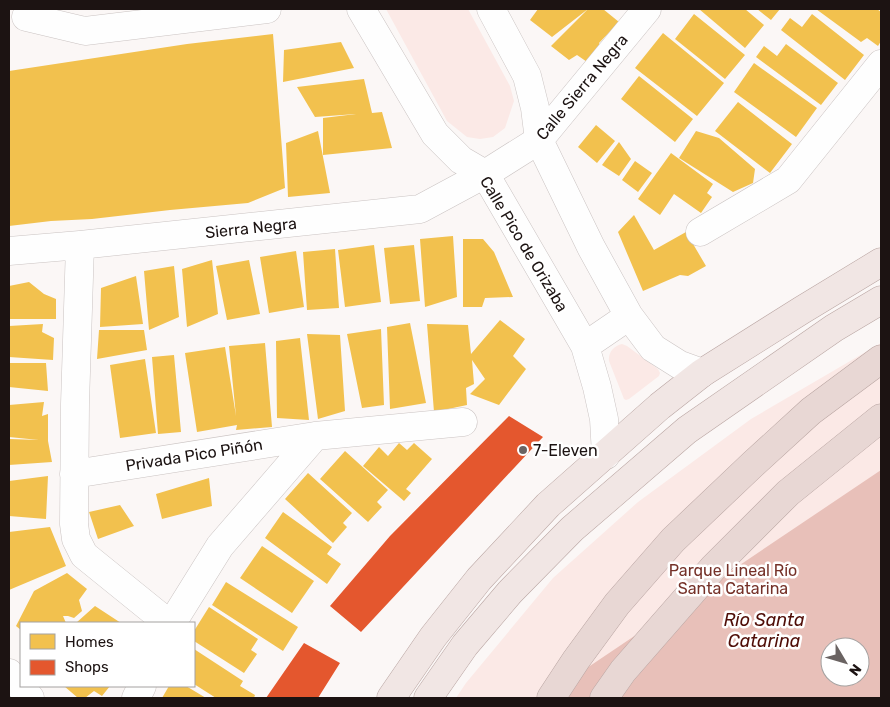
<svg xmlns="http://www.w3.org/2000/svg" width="890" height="707" font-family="Rubik,sans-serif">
<rect width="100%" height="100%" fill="#fbf7f6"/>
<path fill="#fbe9e6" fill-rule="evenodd" d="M386,9H468L510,86L514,101L505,128L493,137L480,139L467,137L447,121Z
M881,343V698H456L466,683L553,578L638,502L751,419ZM830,647H860V677H830Z
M622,344L627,346L658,369L660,373L659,376L629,399L626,400L624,399L609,361C608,352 614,346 622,344Z"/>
<path fill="#e8c0b9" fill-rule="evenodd" d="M881,470V698H556L572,678ZM830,647H860V677H830Z"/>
<path fill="#f2c14e" d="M538,9H588L552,37L530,20Z
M588,9H603L619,22L599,43L602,49L590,64L577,55L569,60L551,46Z
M699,9H745L764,25L745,48Z
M757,9H780L771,20Z
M816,9H877L881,12V41L878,46L867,38L861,42Z
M694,14L745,55L725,79L675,39Z
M812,14L864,55L845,80L781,30L790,18L802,27Z
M663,33L724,83L697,116L635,68Z
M273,34L285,188L248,203L170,210L92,219L51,221L9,226V71L187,44Z
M341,42L354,68L283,82L284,50Z
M786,44L838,83L821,105L756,57L764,46L777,56Z
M754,63L817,108L796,137L734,92Z
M639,76L693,119L675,142L621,99Z
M364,79L372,113L382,112L392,148L323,155V118L356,114L315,117L297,87Z
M738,102L792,144L770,173L715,131Z
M596,125L615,141L597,163L578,147Z
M318,131L330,193L288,197L286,143Z
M696,131L719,138L755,169L753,183L733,192L679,158Z
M619,142L631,159L619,176L602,165Z
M671,153L713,184L707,193L712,197L701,213L674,194L660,215L638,199Z
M635,161L652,173L638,192L622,180Z
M634,215L654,250L686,232L706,266L688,276L680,275L643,291L618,232Z
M453,236L457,297L425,307L420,239Z
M463,239H483L494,252L513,297L485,298L482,307H463Z
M374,245L381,302L345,307L338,250Z
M414,245L420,301L390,304L384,248Z
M335,249L339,308L307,310L303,252Z
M296,251L304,307L269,313L260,257Z
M212,260L218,314L187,327L182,269Z
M249,260L260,314L227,320L216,266Z
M174,266L179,317L149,330L144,271Z
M136,276L143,324L100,327L101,288Z
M29,282L44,294L56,299V319H9V286Z
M500,320L525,339L513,356L526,369L499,405L470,394L485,379L472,360L474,384L466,388L467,405L434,412L427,324L468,325L471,354Z
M410,323L426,403L390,409L387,327Z
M43,324L42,332L54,338L53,360L9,357V326Z
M381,329L384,405L362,408L347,334Z
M99,330H144L147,350L97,359Z
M307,334L340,335L345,411L318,419Z
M300,338L309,420L277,418L276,341Z
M265,343L272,427L236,430L237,425L197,432L185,353L225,347L236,416L229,346Z
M174,355L181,432L158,434L152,357Z
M145,359L156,433L120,438L110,365Z
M9,363H46L48,391L9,387Z
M44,402L42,416L48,414V441L52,462L9,465V439L39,440L9,437V405Z
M399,443L407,450L414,443L432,459L406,489L411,493L404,501L363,466L379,447L388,456Z
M345,451L388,490L377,502L382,507L368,522L320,479Z
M308,473L352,513L343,523L347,527L333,543L285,499Z
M48,476L46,519L9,516V481Z
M209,478L212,506L162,519L156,494Z
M120,505L134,526L98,539L89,512Z
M283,512L332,547L327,554L341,564L327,584L265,538Z
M50,527L66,566L9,590V532Z
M262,546L314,581L292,613L240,578Z
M67,573L87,589L79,600L82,611L74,618L68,616H63L66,623H21V630L16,626L34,591Z
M226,582L298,627L283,651L212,605Z
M95,606L121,623H76Z
M209,607L258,639L251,650L257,654L244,673L194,641V631Z
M194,649L243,681L240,686L255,695L254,698H216L194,684Z
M64,686H110L102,696L94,691L85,698H78Z
M169,686H186L206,698H162Z"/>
<path fill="#e4572e" d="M509,416L543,437L361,632L330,606L390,536Z
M304,643L340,663L318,698H266Z"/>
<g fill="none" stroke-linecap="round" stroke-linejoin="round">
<defs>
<path id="minor" d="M361,9L435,134L461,160L485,174L585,346L597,387L604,419L606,455
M491,9L527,76L535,108L539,140L591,247L629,316L653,348L680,365L702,373
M26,17L85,31L267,9
M700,232L788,180L881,64
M80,245L75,404L74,524L76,539L84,555L168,623
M9,251L80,245L420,209L485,174L539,140L647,9
M585,346L629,316
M74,474L315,436L463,422
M172,623L220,546L315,436
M9,673L30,698
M136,698L142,686"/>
<path id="major" d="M391,698L433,637L479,579L548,505L660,406L702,373L802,310L881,262
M428,698L465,645L510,592L572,529L687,430L834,328L881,300"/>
<path id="highway" d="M551,698L576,660L617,604L673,540L753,464L811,411L881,359
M604,698L623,671L713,568L788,493L881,418"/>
</defs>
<use href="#minor" stroke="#cac3c2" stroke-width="29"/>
<use href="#major" stroke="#b9a5a2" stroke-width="29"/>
<use href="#highway" stroke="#b9a5a2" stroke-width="29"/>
<use href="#minor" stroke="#fefefe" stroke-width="28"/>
<use href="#major" stroke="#f1e6e4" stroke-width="28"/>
<use href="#highway" stroke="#e8d7d4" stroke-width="28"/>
</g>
<circle fill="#6a6362" stroke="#fff" stroke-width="2" cx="523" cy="450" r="5"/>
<g text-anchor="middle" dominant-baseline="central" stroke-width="5" stroke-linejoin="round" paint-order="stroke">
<g font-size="16" fill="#1c1312" stroke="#fff">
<text transform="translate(582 87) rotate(-50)">Calle Sierra Negra</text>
<text transform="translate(251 228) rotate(-6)">Sierra Negra</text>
<text transform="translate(524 244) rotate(59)">Calle Pico de Orizaba</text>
<text transform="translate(194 455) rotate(-9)">Privada Pico Piñón</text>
</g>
<g font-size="16" fill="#1c1312" stroke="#fff" text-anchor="start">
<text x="533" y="450">7-Eleven</text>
</g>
<g font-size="16" fill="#753128" stroke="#fff">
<text x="733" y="570">Parque Lineal Río<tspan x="733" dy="18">Santa Catarina</tspan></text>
</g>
<g font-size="18" font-style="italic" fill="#4f0d07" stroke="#fff">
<text x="764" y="620">Río Santa<tspan x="764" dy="21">Catarina</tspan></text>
</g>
</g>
<rect width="890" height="707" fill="none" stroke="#1c1312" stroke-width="20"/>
<rect x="20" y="622" width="175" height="65" fill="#ffffff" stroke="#a4a1a0"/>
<rect x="30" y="634" width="25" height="15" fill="#f2c14e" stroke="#a4a1a0"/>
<text x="65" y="647" font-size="15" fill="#1c1312">Homes</text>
<rect x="30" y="660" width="25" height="15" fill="#e4572e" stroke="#a4a1a0"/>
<text x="65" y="672" font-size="15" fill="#1c1312">Shops</text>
<g transform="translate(845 662) rotate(128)"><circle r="24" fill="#ffffff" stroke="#a4a1a0"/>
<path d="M0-4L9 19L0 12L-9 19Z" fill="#6a6362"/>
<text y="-8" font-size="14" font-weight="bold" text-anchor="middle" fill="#1c1312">N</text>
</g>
</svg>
